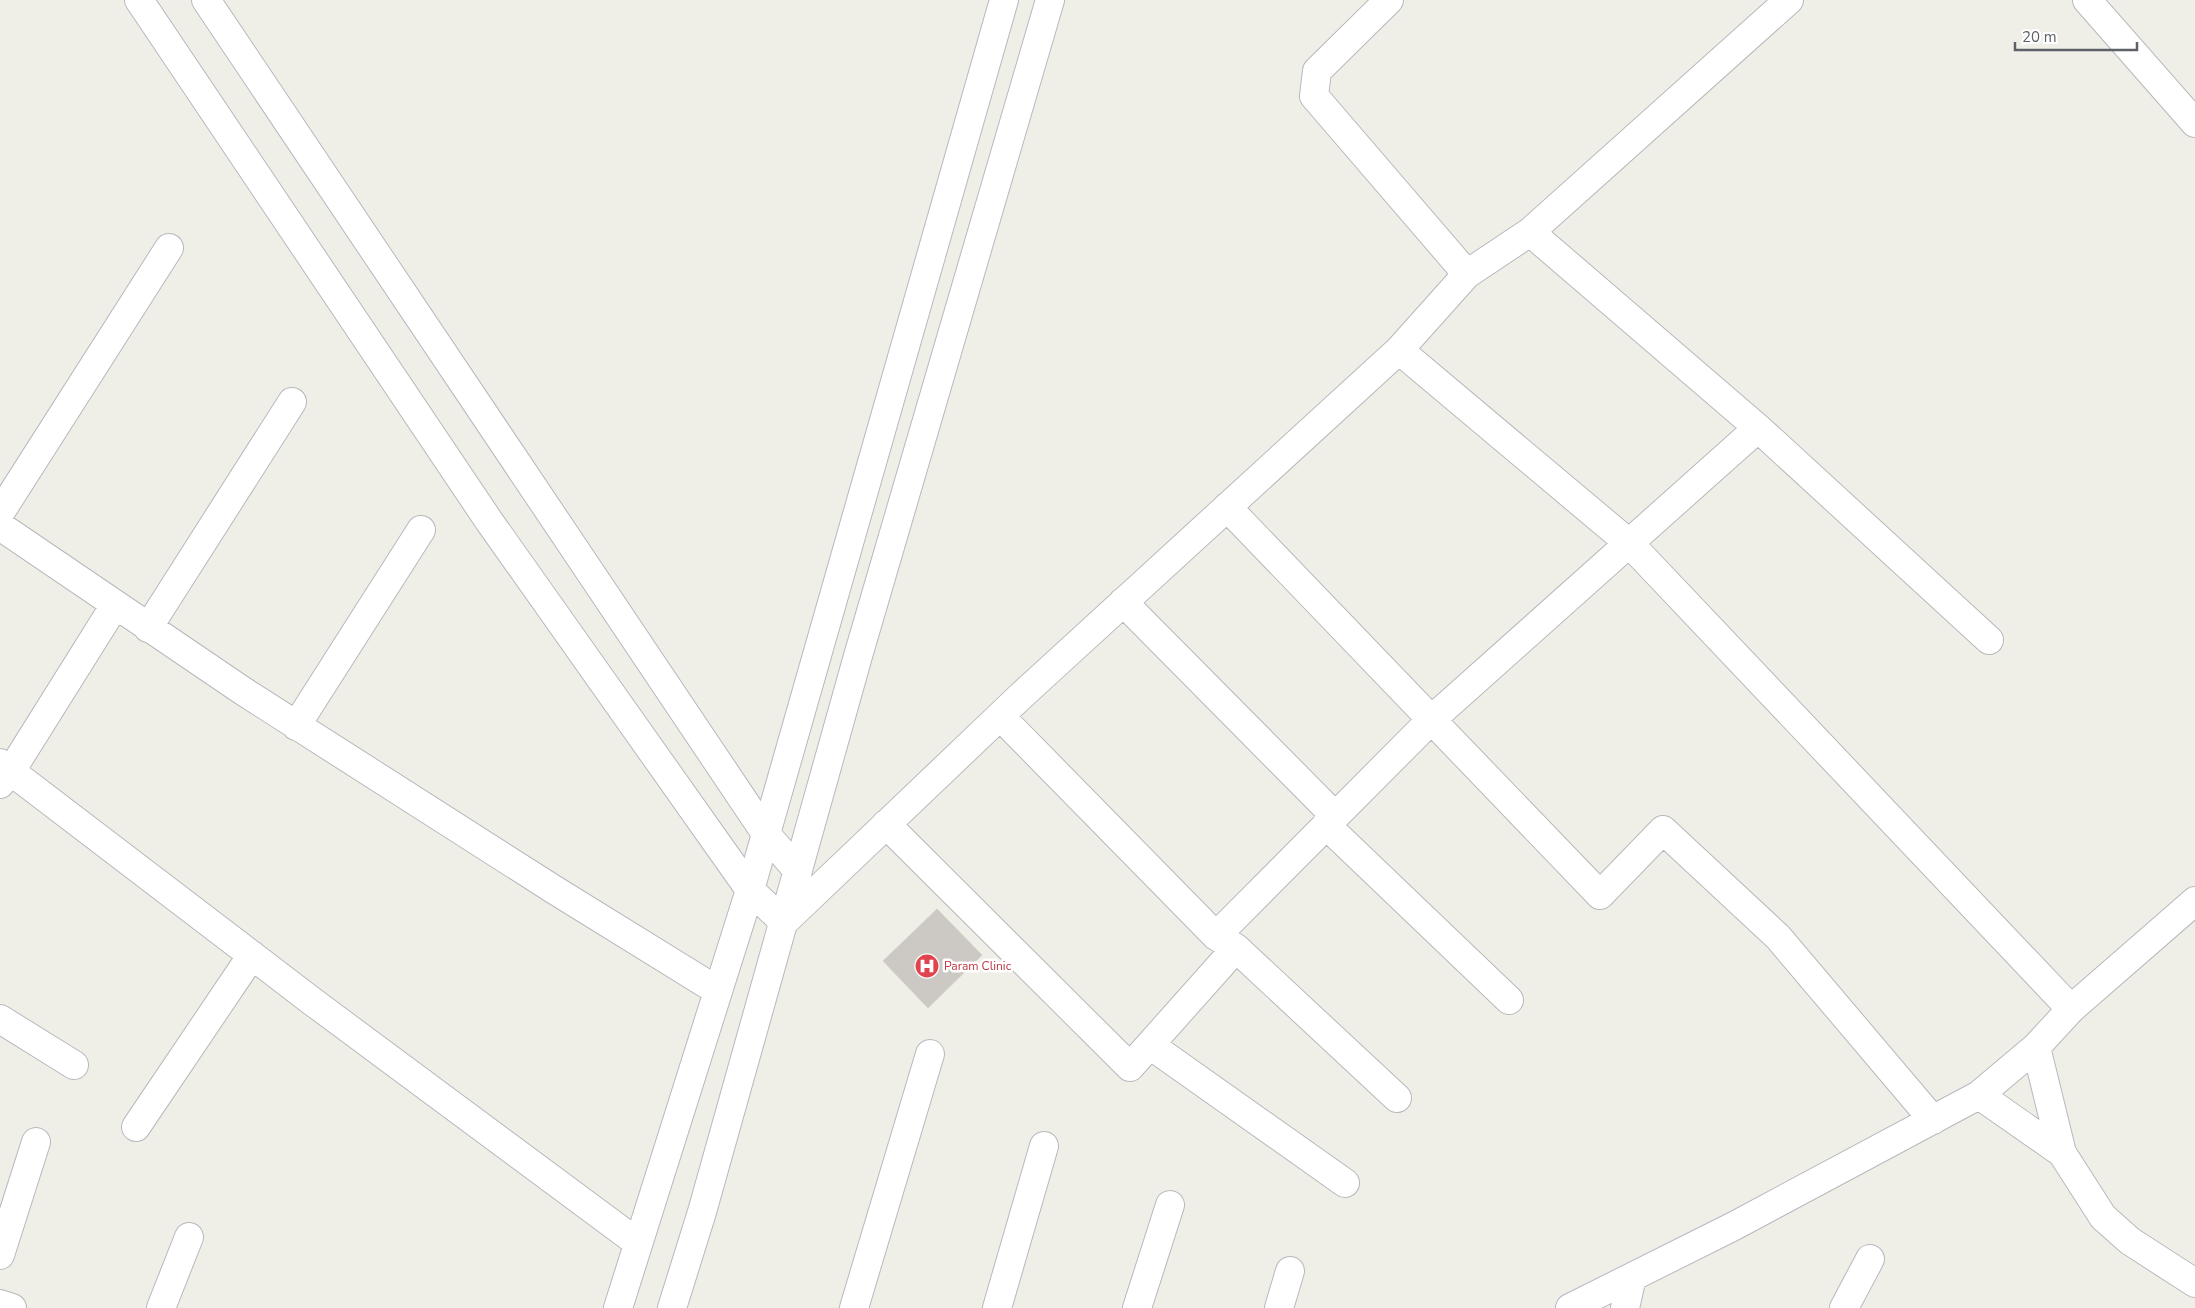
<svg xmlns="http://www.w3.org/2000/svg" width="2195" height="1308" font-family="'Nunito Sans',sans-serif">
<rect width="100%" height="100%" fill="#f0efe7"/>
<path fill="#ccc9c4" stroke="#d5d2c5" d="M937,909L982,955L928,1008L883,961Z"/>
<g fill="none" stroke-linecap="round" stroke-linejoin="round">
<defs>
<path id="minor" d="M139,0L489,521L750,890L784,922L1022,695L1399,350L1467,274L1530,232L1789,0
M206,0L766,834L798,871
M1389,0L1317,71L1314,96L1467,274
M2087,0L2195,123
M1530,232L1758,428L1989,640
M1399,350L1630,544L2071,1009
M1227,507L1600,895L1663,830L1778,937L1933,1120
M0,513L169,248
M0,526L243,691L553,889L718,991
M1123,602L1335,816
M148,628L292,402
M1000,716L1216,936L1431,720L1758,428
M296,726L421,530
M0,763L313,1002L638,1243
M0,784L11,771L115,605
M886,824L1130,1067L1236,948L1216,936
M1326,825L1509,1000
M1236,948L1397,1098
M0,1019L74,1065
M1150,1045L1345,1183
M2036,1047L2062,1153L2103,1217L2130,1241L2195,1283
M1979,1095L2036,1047L2071,1009L2195,901
M136,1127L252,955
M0,1255L36,1142
M0,1304L12,1308
M161,1308L189,1237
M618,1308L750,890L1004,0
M672,1308L702,1212L858,656L1050,0
M854,1308L930,1054
M997,1308L1044,1146
M1137,1308L1170,1205
M1279,1308L1290,1271
M1570,1308L1734,1226L1979,1095L2062,1153
M1625,1308L1632,1277
M1844,1308L1870,1259"/>
</defs>
<use href="#minor" stroke="#b7b8bd" stroke-width="30"/>
<use href="#minor" stroke="#fff" stroke-width="28"/>
</g>
<defs>
<symbol id="hospital-disc" viewBox="-11 -11 22 22"><circle r="9.5" fill="#e0444e" stroke="#fff"/><path d="M-5-5h3v3.5h4V-5h3V5h-3V1.5h-4V5h-3Z" fill="#fff"/></symbol>
</defs>
<g fill-rule="evenodd">
<use href="#hospital-disc" x="913" y="952" width="28" height="28"/>
</g>
<g text-anchor="middle" dominant-baseline="central" stroke-width="5" stroke-linejoin="round" paint-order="stroke">
<g font-size="12" fill="#be3a42" stroke="#fff" text-anchor="start">
<text x="944" y="966">Param Clinic</text>
</g>
</g>
<path d="M2015 42v8h122v-8" fill="none" stroke="#5e6167" stroke-width="2.5"/>
<text x="2022" y="42" font-size="15" fill="#5e6167" stroke="#ffffff" stroke-width="4" paint-order="stroke">20 m</text>
</svg>
